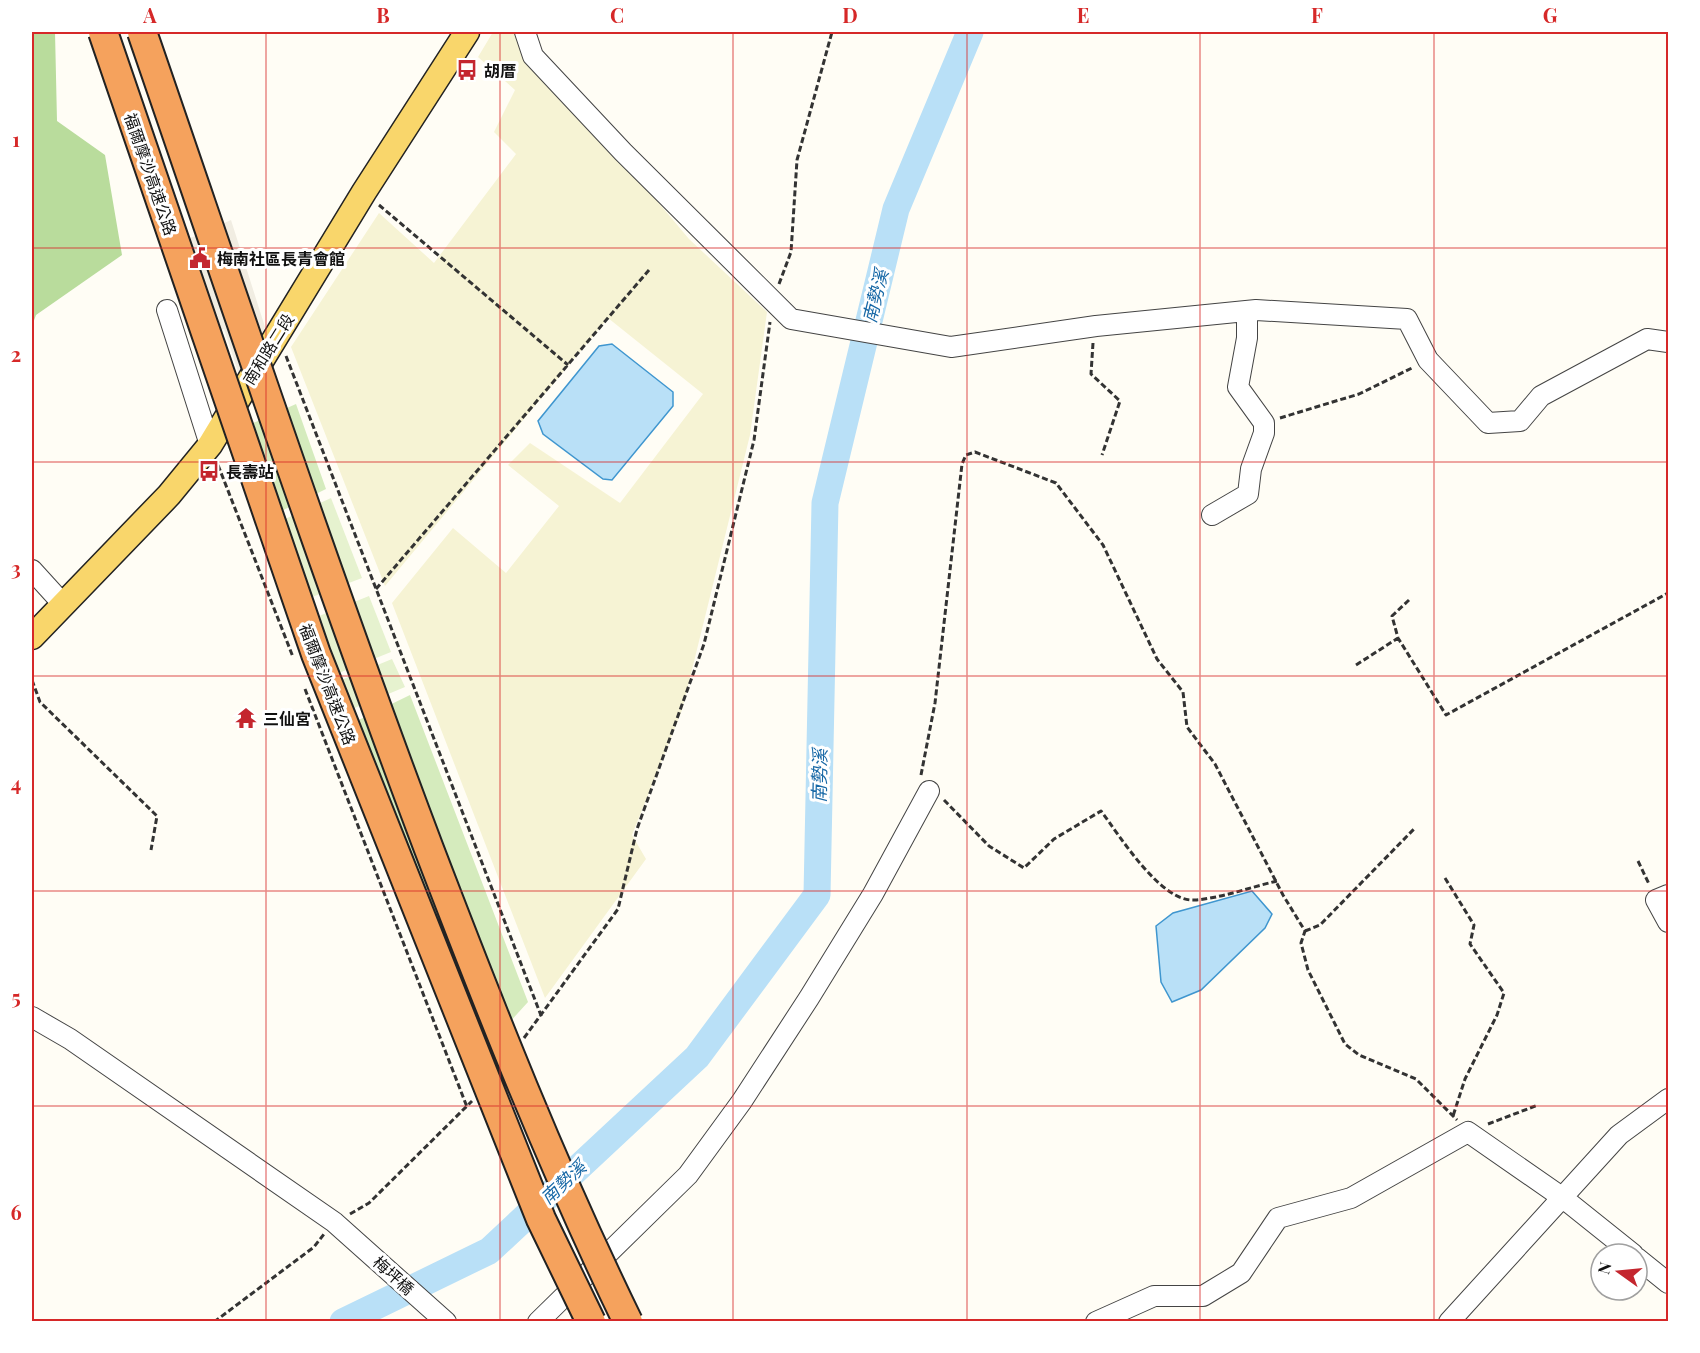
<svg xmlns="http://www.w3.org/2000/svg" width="1700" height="1353" font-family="'Playfair Display','Noto Sans TC',serif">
<rect width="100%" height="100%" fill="#fffdf5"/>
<path fill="#f6f3d4" d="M493,32H527L541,63L689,239L767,312L750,435L682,710L632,835L646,859L545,998L392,603L453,528L506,573L559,506L508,465L530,443L620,503L703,394L608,318L385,586L291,347L379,213L434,263L516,154L494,132L515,90L478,57Z"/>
<path fill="#d5ebbd" d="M296,404L326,489L257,523L224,436Z
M410,695L528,1002L465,1071L334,732Z"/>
<path fill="#b9dc9c" d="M32,32H55L57,121L105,155L122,255L36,315L32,326Z"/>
<path fill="#e6f2cf" d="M331,498L362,578L291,605L261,530Z
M369,596L391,652L314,683L294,626Z
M392,659L405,687L328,719L317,690Z"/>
<path fill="#f1ede2" d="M231,220L265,327L240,378L224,329L192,342L161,251Z"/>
<path fill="#b9e0f7" stroke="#3f96cf" stroke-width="1.5" d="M612,344L673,392V406L612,480L603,479L543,434L538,421L599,346Z
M1252,891L1272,914L1265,928L1201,990L1172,1002L1161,982L1156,926L1173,913Z"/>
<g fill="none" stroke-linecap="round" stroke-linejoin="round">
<path stroke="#b9e0f7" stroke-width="27" d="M343,1322L489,1251L697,1057L817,895L825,503L896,209L970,32"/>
<defs>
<path id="minor" d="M525,32L533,56L623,152L791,319L951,347L1096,326L1256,310L1407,319L1428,360L1488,423L1520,421L1541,396L1647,339L1668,342
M167,310L210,445
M1212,515L1248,494L1251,469L1264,433V423L1238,387L1247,338V311
M32,570L62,603
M1668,895L1656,900L1668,922
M32,1017L70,1039L334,1222L446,1322
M1637,1258L1668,1283
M538,1322L688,1175L742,1101L809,998L873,894L929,791
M1096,1322L1154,1296H1203L1241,1273L1278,1218L1351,1198L1468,1132L1563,1198L1633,1254
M1449,1322L1619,1135L1668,1099"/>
<path id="major" d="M32,637L169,495L210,445L364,192L467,32"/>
</defs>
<use href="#minor" stroke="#444" stroke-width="22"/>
<use href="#major" stroke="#222" stroke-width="27"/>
<path stroke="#333" stroke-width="3" stroke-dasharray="6 3" stroke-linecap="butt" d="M379,205L568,365
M779,284L791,252L797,160L832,32
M1093,343L1091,374L1120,401L1102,455
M286,356L542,1018
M1280,418L1359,394L1414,367
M218,465L293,657
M376,589L649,270
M1409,600L1392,616L1398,638L1446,715L1668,593
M1356,665L1398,638
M32,680L40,702L157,816L151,850
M305,689L467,1107
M921,775L935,703L962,464L966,455L975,452L1056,483L1103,545L1157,659L1183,692L1187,727L1215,764L1283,895L1305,931L1301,943L1308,970L1345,1044L1359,1055L1416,1079L1457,1120
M944,800L989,846L1024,868L1054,839L1101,811C1120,836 1161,903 1195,900C1222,898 1251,887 1277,881
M1638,861L1649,884
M1445,878L1474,925L1470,944L1504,993L1497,1015L1465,1079L1453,1116
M1305,931L1320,925L1414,829
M524,1038L618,909L637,829L704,644L754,440L770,322
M1488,1124L1538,1105
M350,1214L369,1203L472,1101
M214,1322L314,1247L324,1234"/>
<use href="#minor" stroke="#fff" stroke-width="20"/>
<use href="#major" stroke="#f9d66b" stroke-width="24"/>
<defs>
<path id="highway-bridge" d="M103,32L316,654L541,1219L591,1322
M142,32C236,305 327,579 429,849C491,1011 552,1166 628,1322"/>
</defs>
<use href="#highway-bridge" stroke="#222" stroke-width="32" stroke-linecap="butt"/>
<use href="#highway-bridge" stroke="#f5a25d" stroke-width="28"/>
</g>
<path fill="none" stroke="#d62828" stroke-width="1.5" stroke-opacity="0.55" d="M266,32V1322M500,32V1322M733,32V1322M967,32V1322M1200,32V1322M1434,32V1322M32,248H1668M32,462H1668M32,676H1668M32,891H1668M32,1106H1668"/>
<defs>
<symbol id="bus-bare" viewBox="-9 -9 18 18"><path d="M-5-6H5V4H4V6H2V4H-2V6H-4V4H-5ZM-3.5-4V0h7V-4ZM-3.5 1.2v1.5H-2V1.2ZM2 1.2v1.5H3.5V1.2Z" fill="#c4262e" stroke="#fff" stroke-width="2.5" paint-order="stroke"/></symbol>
<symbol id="civic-bare" viewBox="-9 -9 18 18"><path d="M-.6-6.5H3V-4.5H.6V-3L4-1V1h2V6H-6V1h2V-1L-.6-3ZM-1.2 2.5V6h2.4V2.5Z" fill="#c4262e" stroke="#fff" stroke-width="2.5" paint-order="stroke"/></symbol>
<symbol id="temple-bare" viewBox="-9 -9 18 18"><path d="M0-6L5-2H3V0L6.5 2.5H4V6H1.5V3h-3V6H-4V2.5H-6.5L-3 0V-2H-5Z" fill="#c4262e" stroke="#fff" stroke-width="2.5" paint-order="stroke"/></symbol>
</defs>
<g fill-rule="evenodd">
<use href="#bus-bare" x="452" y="55" width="30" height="30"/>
<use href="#civic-bare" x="185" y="243" width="30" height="30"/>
<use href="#bus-bare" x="194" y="456" width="30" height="30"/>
<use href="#temple-bare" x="231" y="703" width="30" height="30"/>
</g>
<g text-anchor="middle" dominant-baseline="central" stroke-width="6" stroke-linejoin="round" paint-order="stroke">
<g font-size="16" font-weight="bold" fill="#111" stroke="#fff" text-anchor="start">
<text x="484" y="70">胡厝</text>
<text x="217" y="258">梅南社區長青會館</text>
<text x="226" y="471">長壽站</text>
<text x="263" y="718">三仙宮</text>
</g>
<g font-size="16" fill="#111" stroke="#fff">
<text transform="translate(151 174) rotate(71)">福爾摩沙高速公路</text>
<text transform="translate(268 349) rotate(-58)">南和路二段</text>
<text transform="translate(328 684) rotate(69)">福爾摩沙高速公路</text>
<text transform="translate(394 1275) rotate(42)">梅坪橋</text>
</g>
<g font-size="18" font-style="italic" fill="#1768a6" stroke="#fff">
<text transform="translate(875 296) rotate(-76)">南勢溪</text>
<text transform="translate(819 776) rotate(-89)">南勢溪</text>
<text transform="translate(563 1182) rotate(-43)">南勢溪</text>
</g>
</g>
<rect width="1700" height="1353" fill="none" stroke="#ffffff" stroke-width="66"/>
<g transform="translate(1619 1272) rotate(285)"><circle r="28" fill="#ffffff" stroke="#a0a0a0" stroke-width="1.5"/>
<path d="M0-4.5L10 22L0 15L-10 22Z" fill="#c4262e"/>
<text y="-9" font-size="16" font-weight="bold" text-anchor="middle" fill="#111111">N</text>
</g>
<rect x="33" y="33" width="1634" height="1287" fill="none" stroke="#d62828" stroke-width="2"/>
<g font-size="20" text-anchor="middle" font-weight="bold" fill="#d62828">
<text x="150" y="23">A</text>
<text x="383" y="23">B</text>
<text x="617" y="23">C</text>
<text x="850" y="23">D</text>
<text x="1083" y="23">E</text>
<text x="1317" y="23">F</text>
<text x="1550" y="23">G</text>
<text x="16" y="147">1</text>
<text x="16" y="362">2</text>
<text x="16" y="576">3</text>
<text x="16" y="791">4</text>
<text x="16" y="1005">5</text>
<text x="16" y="1220">6</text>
</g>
</svg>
